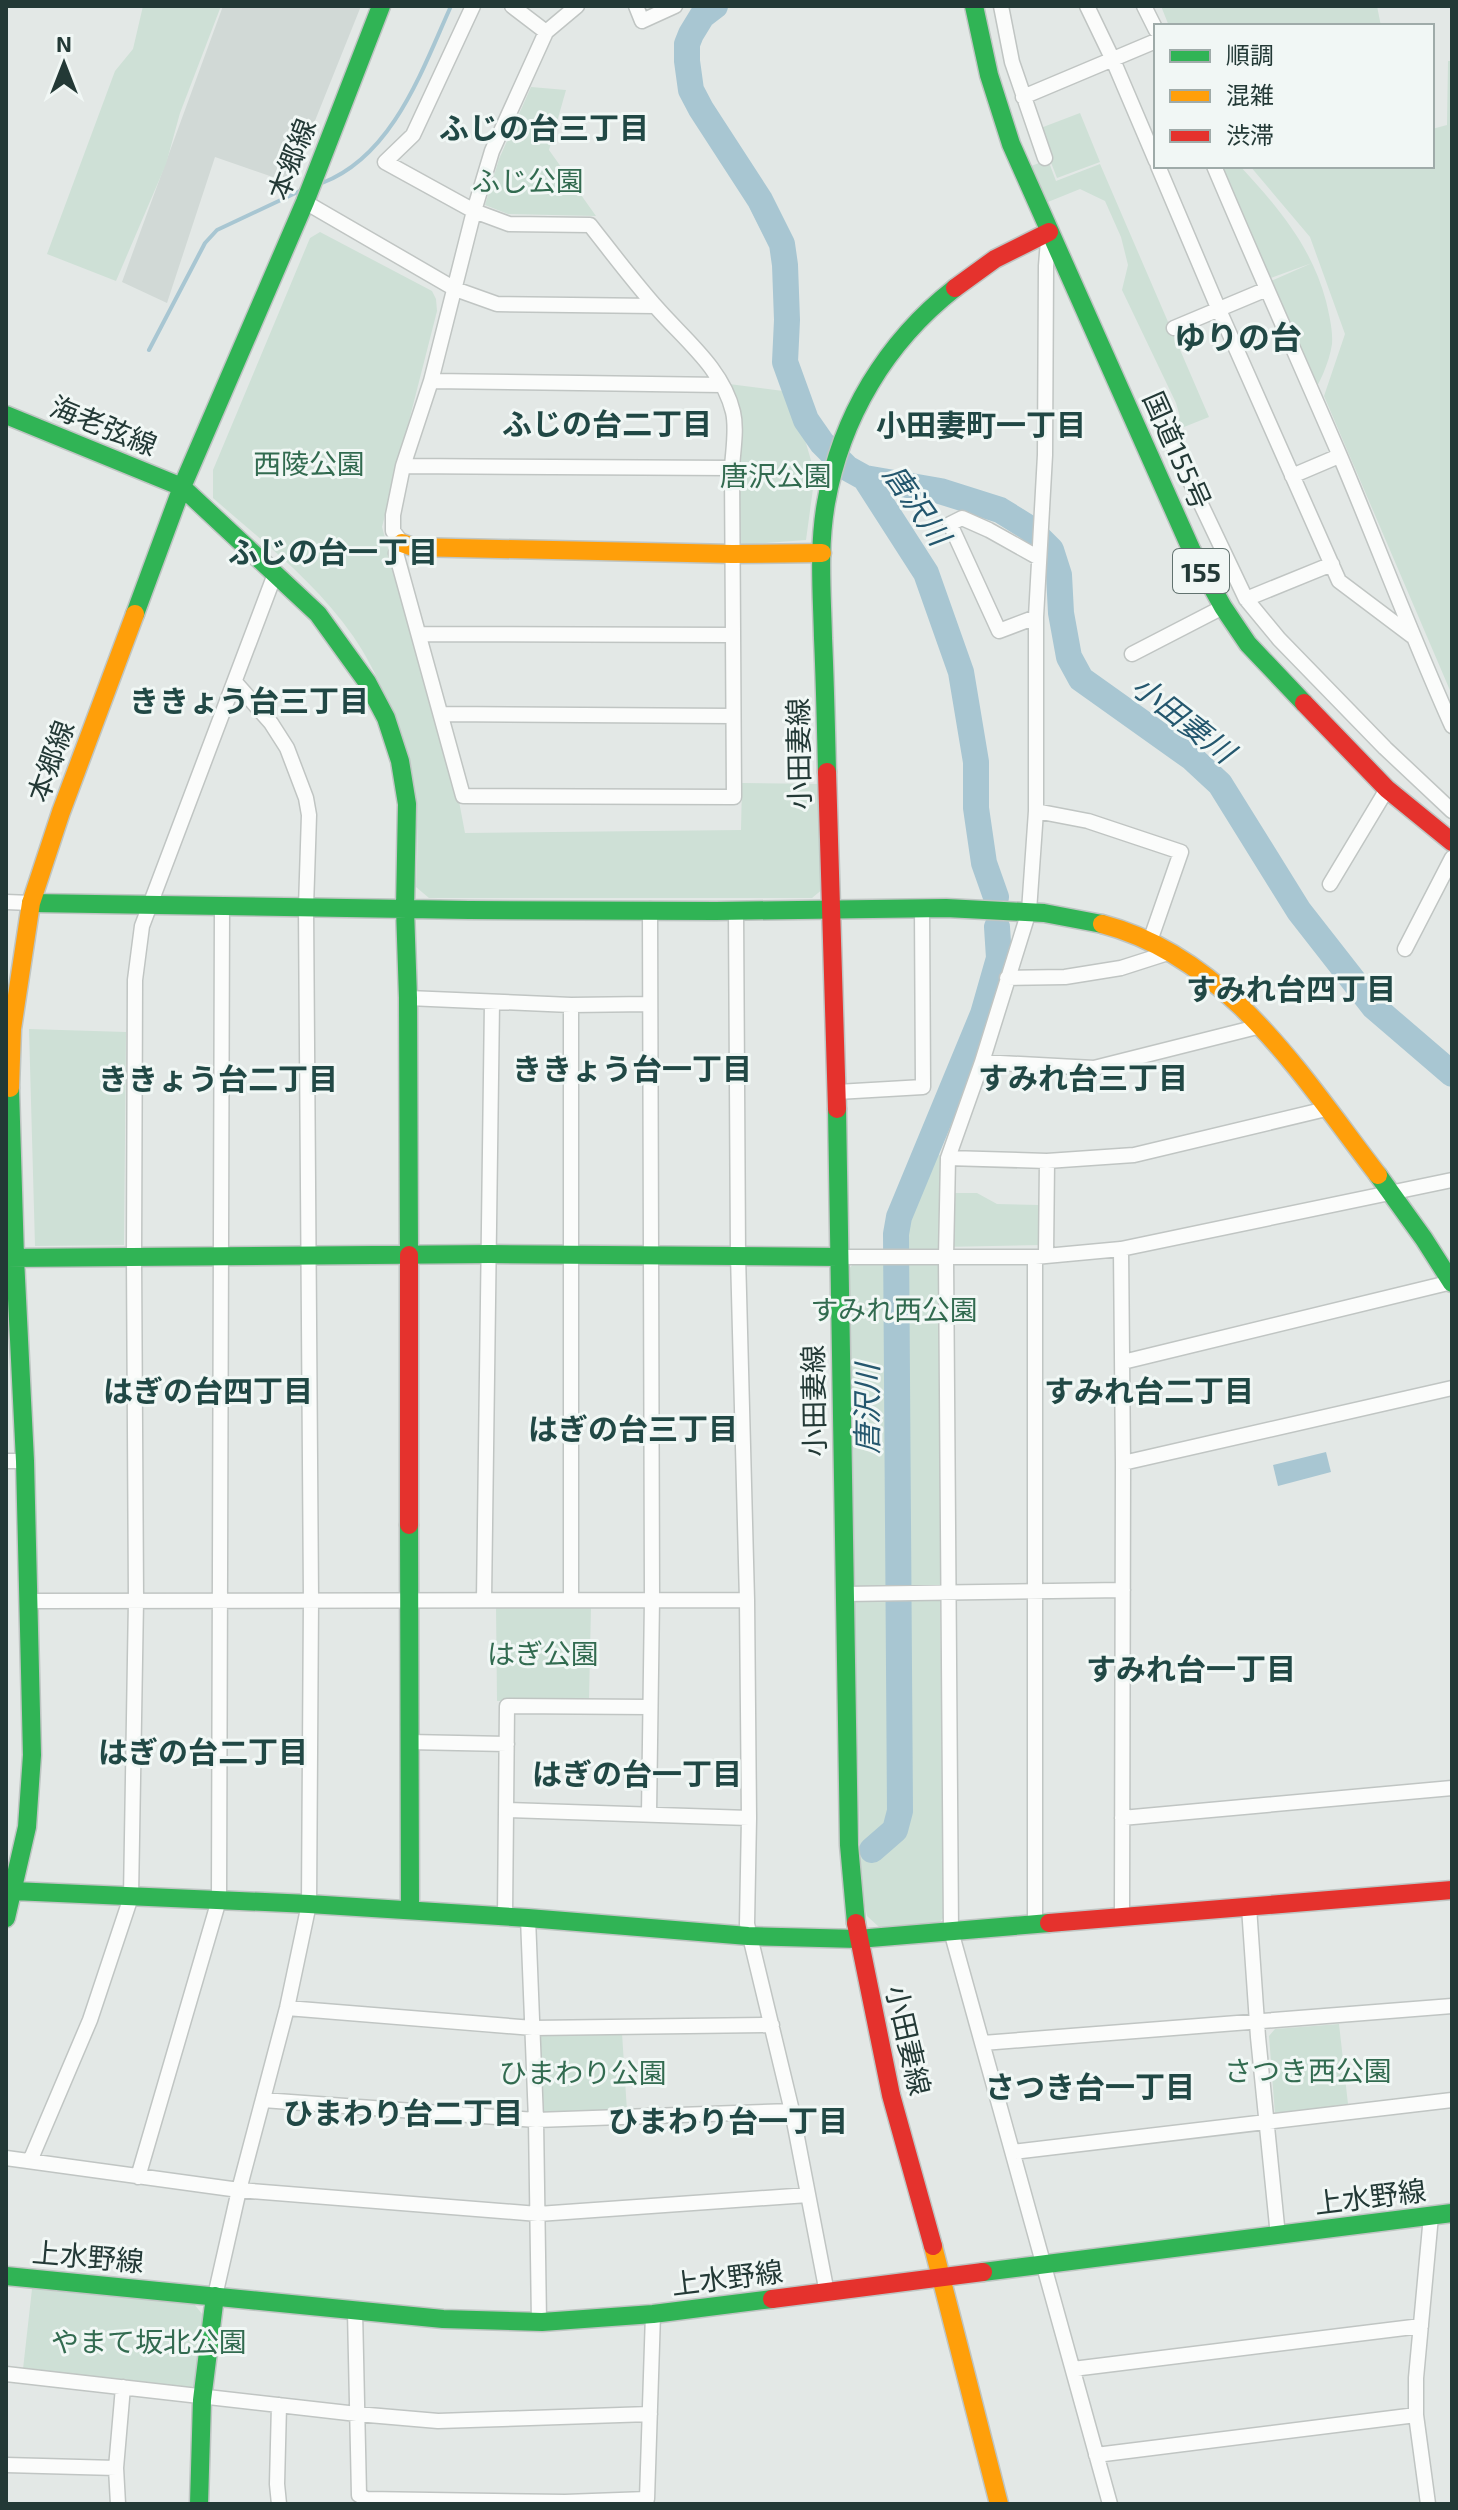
<svg xmlns="http://www.w3.org/2000/svg" width="1458" height="2510" font-family="'Exo 2','Noto Sans JP',sans-serif">
<rect width="100%" height="100%" fill="#e3e8e6"/>
<path fill="#d1d9d6" d="M223,6H361L290,183L215,157L167,303L122,282Z"/>
<path fill="#cee0d6" d="M143,6H221L180,113L166,164L116,281L47,254L115,71L133,49Z
M1161,6H1377L1381,26H1169Z
M1448,61H1452V695L1324,396L1345,334L1310,237L1250,166H1432V129L1447,125Z
M531,87L566,90L549,150L596,216L508,214L485,205L499,159Z
M1080,113L1100,162L1057,178L1038,129Z
M1048,160L1056,181L1100,164L1209,417L1174,431L1180,417L1176,403L1122,290L1128,265L1121,237L1105,201L1080,189L1043,204L1028,167Z
M1211,166H1240C1277,206 1312,247 1326,301C1329,314 1333,330 1332,344C1329,364 1319,384 1309,401L1269,282L1312,263L1268,279Z
M320,232L432,291L436,299L437,311L382,527L458,796L465,833L741,830L742,783L823,784L824,888L812,898H429L416,887C417,867 418,846 417,826C414,764 388,687 353,636C316,582 261,540 213,498V470L310,238Z
M729,384L791,392L815,474L806,540L740,545V410Z
M29,1029L126,1032L124,1245L35,1246Z
M929,1154L941,1155V1193H977L997,1204L1039,1205L1041,1245L941,1247L940,1602L945,1916L938,1924L879,1927L867,1916L861,1886L847,1271L855,1262L901,1261V1223Z
M496,1606L591,1608L589,1699L497,1701Z
M1339,2024L1348,2104L1275,2114L1269,2036L1275,2029Z
M622,2033L627,2111L542,2112L539,2034Z
M32,2289L194,2304L203,2315L197,2384L190,2388L23,2369Z"/>
<path fill="#a8c6d2" d="M1326,1452L1331,1472L1278,1486L1273,1465Z"/>
<g fill="none" stroke-linecap="round" stroke-linejoin="round">
<path stroke="#a8c6d2" stroke-width="4" d="M322,183C393,156 422,70 451,6
M149,350L205,243L217,230L302,190"/>
<path stroke="#a8c6d2" stroke-width="26" d="M715,6L702,16L691,34L687,44V61L691,90L701,109L760,200L782,244L785,265L787,320L785,362L806,420L822,443L847,468L865,478L926,573L961,672L976,762V808L984,863L996,897
M865,478L940,491L1000,510L1029,528L1051,550L1059,575L1061,613L1069,657L1081,679L1192,758L1220,784L1299,911L1374,1007L1452,1074
M872,1850L895,1830L900,1811L896,1234L899,1217L983,1014L999,958L997,927"/>
<defs>
<path id="street" d="M473,6L413,135L385,162L474,211L492,151L546,32L577,6
M512,6L546,32
M636,6L642,21L675,6
M1001,6L1012,62L1045,158
M1087,6L1113,60L1156,161
M1144,6L1156,30
M1023,97L1156,41
M1158,166L1219,310L1339,581L1412,636
M1214,166C1255,263 1298,359 1340,456C1378,546 1412,637 1452,726
M305,202L455,289L497,304L655,306
M474,211L509,224L590,225C612,253 633,281 657,308C684,339 723,369 733,412C737,429 733,450 732,468L734,797L463,796L396,553L402,543L393,531V515L403,466L431,381Z
M1048,240L1046,266L1045,455L1036,617V811L1029,911L982,1062L948,1158L946,1257L951,1931L1110,2504
M1174,328L1267,289
M431,381L722,385
M1170,439L1246,599L1279,639L1385,748L1452,811
M403,466L732,468
M1292,476L1339,456
M1246,599L1332,564
M1036,617L999,631L950,524L962,518L989,530L1039,558
M419,634L732,635
M1132,654L1223,607
M441,714L733,716
M1036,811L1088,821L1181,852L1150,941
M1330,884L1387,789
M6,902L31,903
M736,910L738,1255L747,1600L749,1818L747,1924L792,2111L827,2293
M1405,949L1452,858
M1007,978L1065,977L1121,968L1171,952
M408,998L571,1005L649,1004
M571,1005V1600
M982,1062L1094,1068L1261,1026
M837,1092L923,1087L922,907
M948,1158L1047,1161L1134,1155L1326,1109
M1121,1249L1123,1463L1122,1917
M1046,1255L1047,1161
M839,1257H1035L1121,1249L1452,1180
M1035,1257V1924
M1123,1362L1452,1282
M6,1461H25
M1123,1463L1452,1388
M844,1594L1123,1590
M484,1600L492,1002
M27,1601L747,1600
M409,1742L507,1744
M506,1810L749,1818
M649,1814L652,1599L650,909
M1122,1818L1452,1788
M1249,1907L1258,2037L1278,2236
M505,1916L507,1706L649,1707
M528,1918L536,2120L539,2322
M287,2008L533,2028L772,2025
M983,2043L1452,2006
M263,2100L536,2120L792,2111
M1013,2152L1452,2100
M6,2158L239,2190L538,2214L808,2195
M30,2161L90,2020L131,1897L136,1600L134,1257L135,980L142,926L275,574
M138,2177L219,1900L222,907
M215,2296L239,2190L287,2008L309,1904L311,1599L306,907L309,815L306,798L287,748L271,723L236,683
M355,2311L359,2495L366,2499L565,2502L647,2499L653,2314
M1073,2369L1421,2326
M6,2374L357,2414L438,2421L650,2414
M1096,2455L1416,2415
M6,2465L116,2468
M118,2504L116,2468L123,2387
M279,2504L277,2484L279,2405
M1428,2504L1416,2415V2378L1431,2216"/>
<path id="fast" d="M974,6L989,75L1011,144L1191,549L1223,607L1248,644L1304,703
M6,415L182,487L318,614L367,682L386,718L400,761L407,804L405,909L408,998L409,1255
M135,614L182,487L305,202L381,6
M827,772C826,727 825,682 823,638C822,593 818,548 826,503C841,417 886,342 955,288
M31,903L469,910L716,911L946,908L1044,913L1102,924
M837,1109L849,1845L856,1923
M1378,1175L1424,1239L1452,1283
M6,1258L490,1254L839,1257
M409,1525L410,1910
M13,1891L309,1904L528,1918L748,1936L858,1939L1049,1923
M6,1918L27,1827L32,1755L25,1461L15,1258L10,1088
M983,2272L1452,2213
M6,2276L443,2319L542,2322L653,2314L772,2299
M199,2504L202,2400L215,2296"/>
<path id="slow" d="M402,543L413,547L732,554L822,553
M1102,924C1229,957 1303,1078 1378,1175
M10,1088L12,1029L31,903L61,812L135,614
M933,2246L999,2504"/>
<path id="jam" d="M955,288L995,259L1049,232
M1304,703L1387,789L1452,842
M827,772L837,1109
M409,1255V1525
M856,1923L891,2095L933,2246
M1049,1923L1452,1890
M772,2299L983,2272"/>
</defs>
<use href="#street" stroke="#c0c5c3" stroke-width="17"/>
<use href="#fast" stroke="#bfc5c3" stroke-width="21"/>
<use href="#slow" stroke="#bfc5c3" stroke-width="21"/>
<use href="#jam" stroke="#bfc5c3" stroke-width="21"/>
<use href="#street" stroke="#fbfcfb" stroke-width="14"/>
<use href="#fast" stroke="#30b455" stroke-width="18"/>
<use href="#slow" stroke="#ff9f0a" stroke-width="18"/>
<use href="#jam" stroke="#e5322d" stroke-width="18"/>
</g>
<g text-anchor="middle" dominant-baseline="central" stroke-width="6" stroke-linejoin="round" paint-order="stroke">
<rect fill="#f1f7f5" stroke="#61726f" stroke-width="2" x="1173" y="549" width="56" height="44" rx="6"/>
<g font-size="26" font-weight="bold" fill="#233936">
<text x="1201" y="571">155</text>
</g>
<g font-size="28" fill="#233936" stroke="#f1f7f5">
<text transform="translate(291 159) rotate(-69)">本郷線</text>
<text transform="translate(104 425) rotate(22)">海老弦線</text>
<text transform="translate(1178 450) rotate(66)">国道155号</text>
<text transform="translate(798 754) rotate(-91)">小田妻線</text>
<text transform="translate(50 761) rotate(-70)">本郷線</text>
<text transform="translate(813 1401) rotate(-91)">小田妻線</text>
<text transform="translate(909 2040) rotate(77)">小田妻線</text>
<text transform="translate(1370 2196) rotate(-7)">上水野線</text>
<text transform="translate(88 2256) rotate(5)">上水野線</text>
<text transform="translate(727 2277) rotate(-7)">上水野線</text>
</g>
<g font-size="28" fill="#326b50" stroke="#f1f7f5">
<text x="528" y="180">ふじ公園</text>
<text x="309" y="463">西陵公園</text>
<text x="776" y="475">唐沢公園</text>
<text x="894" y="1309">すみれ西公園</text>
<text x="543" y="1653">はぎ公園</text>
<text x="1308" y="2070">さつき西公園</text>
<text x="583" y="2072">ひまわり公園</text>
<text x="149" y="2341">やまて坂北公園</text>
</g>
<g font-size="30" font-weight="bold" fill="#214845" stroke="#f1f7f5">
<text x="544" y="127">ふじの台三丁目</text>
<text x="607" y="423">ふじの台二丁目</text>
<text x="981" y="424">小田妻町一丁目</text>
<text x="333" y="551">ふじの台一丁目</text>
<text x="249" y="700">ききょう台三丁目</text>
<text x="1291" y="988">すみれ台四丁目</text>
<text x="632" y="1068">ききょう台一丁目</text>
<text x="1083" y="1077">すみれ台三丁目</text>
<text x="218" y="1078">ききょう台二丁目</text>
<text x="208" y="1390">はぎの台四丁目</text>
<text x="1149" y="1390">すみれ台二丁目</text>
<text x="633" y="1428">はぎの台三丁目</text>
<text x="1191" y="1668">すみれ台一丁目</text>
<text x="203" y="1751">はぎの台二丁目</text>
<text x="637" y="1773">はぎの台一丁目</text>
<text x="1090" y="2086">さつき台一丁目</text>
<text x="403" y="2112">ひまわり台二丁目</text>
<text x="728" y="2120">ひまわり台一丁目</text>
</g>
<g font-size="30" font-style="italic" fill="#24576e" stroke="#f1f7f5">
<text transform="translate(918 504) rotate(55)">唐沢川</text>
<text transform="translate(1184 718) rotate(38)">小田妻川</text>
<text transform="translate(866 1409) rotate(-90)">唐沢川</text>
</g>
<g font-size="32" font-weight="bold" fill="#214845" stroke="#f1f7f5">
<text x="1238" y="336">ゆりの台</text>
</g>
</g>
<rect width="1458" height="2510" fill="none" stroke="#233936" stroke-width="16"/>
<rect x="1154" y="24" width="280" height="144" fill="#f1f7f5" stroke="#9faba9" stroke-width="2"/>
<rect x="1170" y="50" width="40" height="12" fill="#30b455" stroke="#9faba9" stroke-width="2"/>
<text x="1226" y="64" font-size="24" fill="#233936">順調</text>
<rect x="1170" y="90" width="40" height="12" fill="#ff9f0a" stroke="#9faba9" stroke-width="2"/>
<text x="1226" y="104" font-size="24" fill="#233936">混雑</text>
<rect x="1170" y="130" width="40" height="12" fill="#e5322d" stroke="#9faba9" stroke-width="2"/>
<text x="1226" y="144" font-size="24" fill="#233936">渋滞</text>
<g transform="translate(64 64)" stroke="#f1f7f5" stroke-width="6" paint-order="stroke">
<path d="M0-6L14 30L0 20L-14 30Z" fill="#233936"/>
<text y="-12" font-size="22" font-weight="bold" text-anchor="middle" fill="#233936">N</text>
</g>
</svg>
